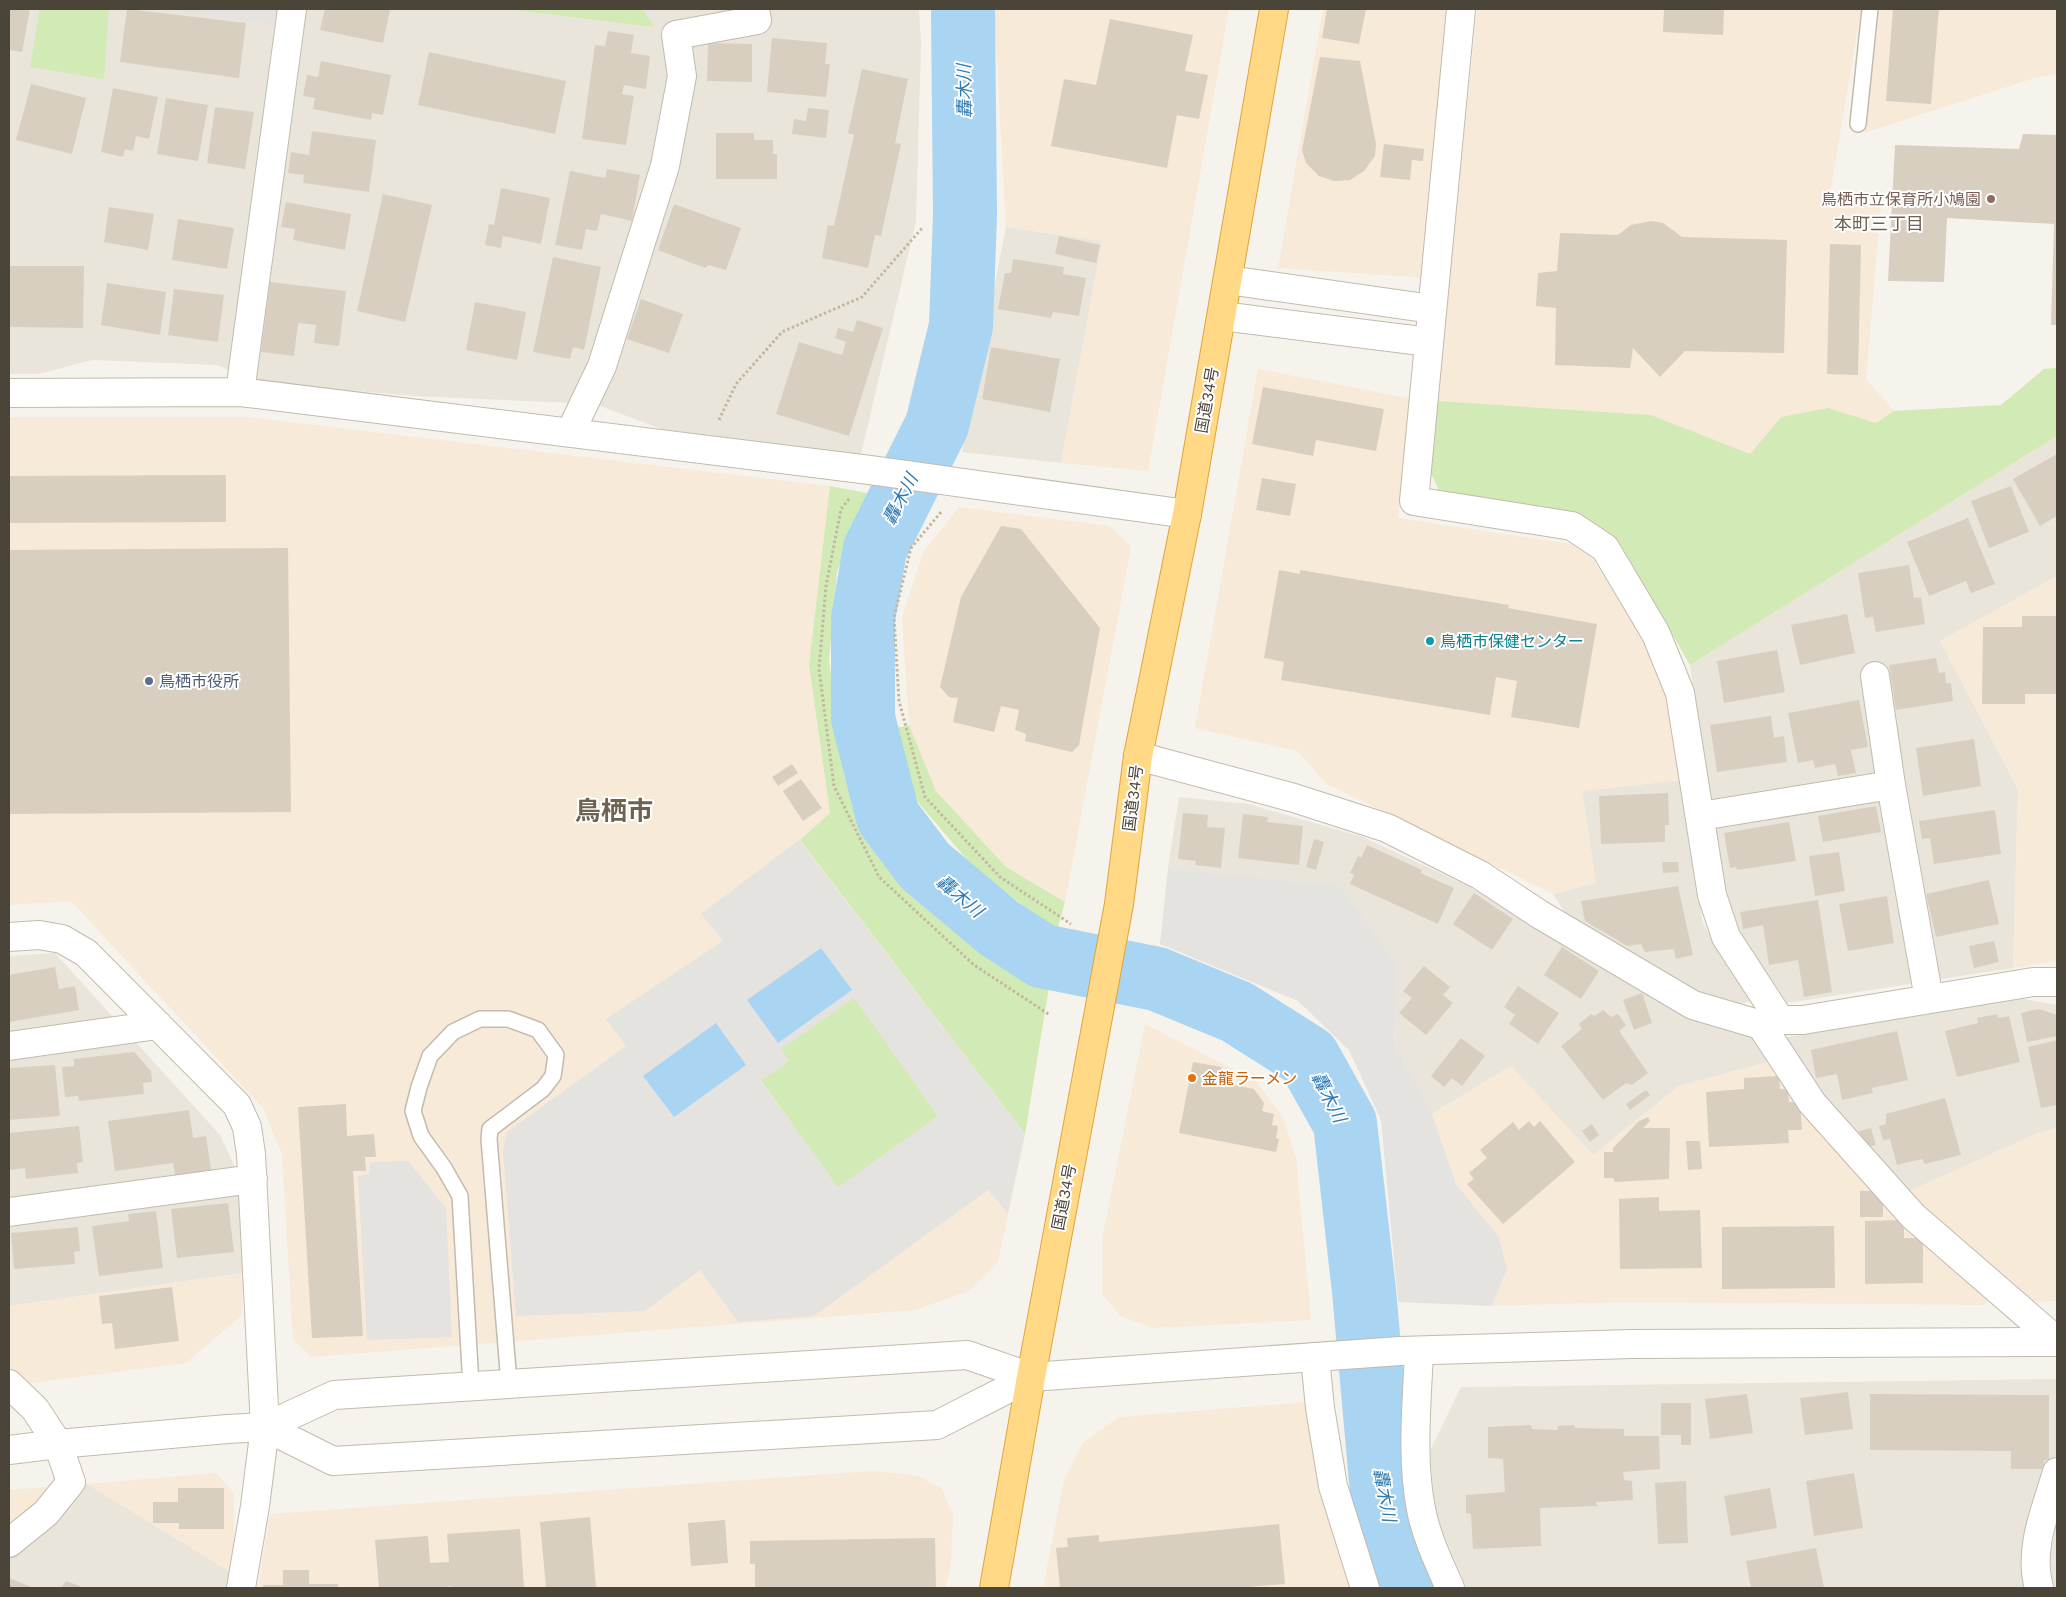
<svg xmlns="http://www.w3.org/2000/svg" width="2066" height="1597" font-family="'Work Sans','Noto Sans JP',sans-serif">
<rect width="100%" height="100%" fill="#f6f3ec"/>
<path fill="#eae5da" d="M9,9H919L921,44L916,221L861,454L674,434L595,404L413,396L258,382L217,365L92,360L39,374H9Z
M1006,227L1102,241L1061,463L962,452Z
M2057,436V576L1940,641L2018,789L2013,968L1787,1003L1730,922L1690,665Z
M1681,780L1703,924L1750,1001L1735,1006L1692,989L1568,917L1553,894L1596,883L1582,791Z
M1179,797L1248,804L1363,837L1468,886L1689,1015L1760,1039L1775,1060L1679,1086L1593,1155L1511,1066L1432,1114L1394,1042L1398,966L1341,888L1168,868Z
M55,953L220,1135L241,1180L243,1273L9,1306V956Z
M2008,996L2057,1005V1128L2038,1133L1901,1195L1811,1089L1787,1037Z
M2057,1379V1588H1466L1435,1512L1430,1451L1461,1387Z
M87,1484L234,1574L230,1588H9V1528L59,1486Z"/>
<path fill="#f7ead8" d="M994,9H1229L1148,471L1061,463L1102,241L1006,227Z
M1323,9H1448L1428,278L1278,268Z
M1477,9H1861L1829,201L1881,205L1866,379L1894,411L1876,424L1828,408L1781,417L1750,454L1651,415L1437,401Z
M1880,9H2057V74L2035,78L1864,133Z
M1258,369L1411,399L1398,518L1584,546L1646,641L1671,711L1681,780L1582,791L1596,883L1553,894L1327,784L1297,751L1195,728Z
M9,417H247L830,486L809,665L830,813L800,840L1025,1134L998,1262L969,1291L915,1310L312,1357L293,1340L282,1154L263,1108L71,901L9,905Z
M959,507L1110,526L1131,547L1065,902L1006,867L936,791L909,725L902,618L923,552Z
M2057,576V961L2013,968L2018,789L1940,641Z
M1145,1024L1256,1081L1283,1117L1296,1158L1311,1320L1153,1328L1120,1316L1102,1294L1103,1234Z
M1775,1060L1991,1293L1985,1305L1622,1302L1492,1306L1507,1269L1499,1237L1456,1184L1432,1114L1511,1066L1593,1155L1679,1086Z
M2057,1128V1301L2022,1302L1901,1195L2038,1133Z
M243,1273L242,1315L186,1363L22,1384L9,1414V1306Z
M1308,1402L1355,1588H1043L1064,1480L1083,1443L1119,1417Z
M872,1471L919,1476L942,1489L953,1515L951,1564L946,1588H258L270,1514Z
M216,1473L234,1493V1574L87,1484Z
M59,1486L9,1528V1490Z"/>
<path fill="#d2eab5" d="M40,9H109L104,79L30,67Z
M508,9H643L654,27Z
M2057,368V436L1690,665L1618,540L1588,521L1440,493L1430,471L1437,401L1651,415L1750,454L1781,417L1828,408L1876,423L1894,411L2001,405L2044,369Z
M830,486L867,493L837,572L829,660L844,766L891,867L974,941L1049,987L1025,1134L800,840L830,813L809,665Z
M909,725L936,791L1006,867L1065,902L1057,931L974,868L916,800L893,729Z
M854,997L938,1116L838,1188L761,1080L788,1061L780,1049Z"/>
<path fill="#e5e3e0" fill-rule="evenodd" d="M161,9H281L279,25Z
M799,840L1025,1134L1008,1213L988,1190L814,1316L738,1322L700,1270L645,1311L516,1316L503,1151L507,1132L626,1046L606,1019L723,941L701,914ZM854,998L938,1116L838,1187L761,1081L789,1061L781,1049Z
M1168,868L1341,887L1398,966L1394,1042L1432,1114L1456,1184L1499,1237L1507,1269L1492,1306L1398,1302L1381,1120L1349,1050L1298,1001L1160,944Z
M408,1161L446,1208L452,1337L367,1340L358,1176L369,1174L370,1162Z"/>
<path fill="#a9d4f2" d="M821,948L852,990L778,1043L747,1000Z
M716,1023L746,1065L674,1117L643,1076Z"/>
<g fill="none" stroke-linecap="round" stroke-linejoin="round">
<path stroke="#a9d4f2" stroke-width="64" d="M963,9L965,215L961,326L937,425L875,549L863,619V718L888,817L925,866L999,928L1042,956L1157,979L1237,1012L1308,1057L1345,1123L1364,1291L1383,1503L1411,1588"/>
</g>
<path fill="#d8cfc1" d="M9,9H30L22,52L9,50Z
M127,9L246,23L239,78L120,62Z
M325,9L390,10L383,43L320,30Z
M1327,9H1366L1359,44L1322,38Z
M1664,9H1724L1723,35L1663,32Z
M1893,9H1939L1931,104L1886,101Z
M1110,19L1193,35L1185,71L1208,75L1199,119L1177,115L1167,168L1051,146L1064,79L1096,85Z
M608,31L634,35L631,53L650,56L646,89L624,85L622,94L634,96L626,145L582,139L595,45L605,46Z
M772,38L827,43L825,64H830L826,97L767,92Z
M708,43L752,44V82L707,81Z
M429,52L566,81L555,134L418,105Z
M1320,57L1360,61L1376,144L1375,156L1364,171L1350,180L1334,181L1319,176L1306,163L1302,150Z
M321,61L391,75L383,115L372,113L371,120L313,109L315,98L303,96L307,75L318,77Z
M862,69L908,79L895,143L901,144L881,236L875,235L868,268L822,258L828,225L834,226L854,135L848,133Z
M31,84L86,98L72,154L16,140Z
M113,88L158,97L149,139L136,136L133,151L125,149L123,157L101,152Z
M166,98L208,105L198,161L157,154Z
M215,107L254,112L245,169L207,163Z
M808,108L829,110L826,138L792,134L794,119L806,121Z
M312,131L376,140L369,192L303,183L304,175L288,173L291,152L309,155Z
M716,133H754V140H773V154H777V179H716Z
M2023,134L2057,135V325H2051L2054,224L1947,218L1944,282L1888,281L1895,145L2019,149Z
M1384,144L1424,149L1423,161L1412,160L1410,180L1380,177Z
M607,169L640,175L632,221L601,214L597,231L586,229L582,250L555,245L570,171L605,178Z
M501,188L550,198L541,244L503,236L501,248L485,245L489,224L494,225Z
M383,194L432,205L405,322L357,311Z
M286,202L351,214L345,250L293,240L295,229L281,227Z
M674,204L741,228L726,270L709,265L705,268L658,250Z
M109,207L154,214L148,250L104,242Z
M178,219L234,228L227,269L172,260Z
M1651,221L1663,223L1682,237L1787,240L1784,353L1685,351L1660,377L1633,348L1630,368L1555,365L1556,308L1536,306L1538,273L1557,271L1560,233L1618,235L1631,225Z
M1059,236L1100,245L1096,263L1055,254Z
M1830,244L1861,245L1858,375L1827,374Z
M553,257L601,267L584,350L573,347L570,359L533,352Z
M1013,259L1064,267L1063,274L1086,278L1079,316L1053,312L1051,318L998,309L1005,273H1011Z
M9,266H84L83,328L9,327Z
M270,282L346,291L339,346L314,343L316,325L298,323L294,356L261,352Z
M107,283L166,292L160,335L101,325Z
M174,289L224,295L218,342L168,335Z
M641,299L683,314L669,353L627,339Z
M475,302L526,312L517,360L466,350Z
M857,320L883,328L849,436L776,414L799,342L842,355L846,342L835,338L838,328L853,332Z
M991,347L1060,359L1050,412L982,399Z
M1263,387L1384,409L1376,451L1316,440L1313,456L1252,444Z
M2057,454V516L2040,526L2013,479Z
M226,475V522L9,523V476Z
M1262,478L1296,484L1290,516L1256,510Z
M2011,486L2029,532L1989,548L1971,501Z
M1968,518L1995,584L1971,593L1966,581L1929,596L1907,542Z
M1001,526L1021,529L1100,628L1079,745L1072,752L1025,741L1026,734L1015,730L1019,710L1001,706L994,732L953,722L958,698L949,697L940,687L961,597Z
M288,548L291,812L9,814V550Z
M1909,565L1914,598L1921,597L1925,624L1876,632L1873,617L1865,618L1858,573Z
M1279,570L1300,574V570L1509,605L1508,608L1597,624L1579,728L1511,717L1517,681L1496,677L1490,715L1281,680L1284,662L1264,658Z
M1847,614L1855,653L1800,665L1791,625Z
M2022,616H2057V694H2025V704H1982L1983,627H2022Z
M1777,650L1785,692L1724,703L1717,661Z
M1936,658L1939,673L1945,672L1946,683H1951L1953,701L1896,710L1889,665Z
M1859,700L1868,747L1851,750L1856,773L1838,776L1835,764L1815,768L1813,760L1798,763L1788,713Z
M1771,716L1774,738L1784,736L1787,762L1717,772L1710,725Z
M1974,739L1981,786L1923,796L1916,748Z
M792,764L798,773L778,786L772,777Z
M801,779L822,808L803,821L783,791Z
M1668,793L1669,825H1665V842L1601,844L1599,796Z
M1876,806L1881,832L1823,842L1818,816Z
M1995,810L2001,854L1934,864L1930,838L1922,839L1919,821Z
M1183,813L1208,815L1207,827L1225,828L1221,868L1195,865L1196,861L1178,859Z
M1243,814L1268,817L1267,822L1303,826L1299,865L1238,858Z
M1789,822L1796,861L1737,870L1736,867L1730,868L1724,833Z
M1314,839L1324,842L1316,870L1306,867Z
M1367,845L1422,870L1420,873L1454,888L1438,924L1350,884L1354,875L1350,873L1358,856L1361,858Z
M1839,852L1845,891L1815,896L1809,856Z
M1662,862H1678L1679,872L1663,873Z
M1989,880L1999,924L1936,937L1926,894Z
M1678,886L1693,955L1676,959L1674,949L1645,952L1641,944L1627,946L1585,921L1581,901Z
M1474,893L1513,919L1492,950L1453,924Z
M1887,896L1894,943L1848,951L1839,904Z
M1818,900L1832,992L1804,997L1798,960L1769,965L1763,925L1743,929L1740,912Z
M1994,941L1999,962L1974,968L1969,946Z
M1562,947L1599,971L1581,999L1544,975Z
M1424,966L1450,987L1443,995L1453,1003L1426,1035L1399,1013L1412,998L1403,991Z
M55,967L59,989L75,986L79,1010L9,1022V975Z
M1518,986L1559,1013L1538,1044L1509,1024L1515,1015L1504,1007Z
M1642,993L1652,1023L1634,1030L1623,1000Z
M2039,1009L2057,1015V1036L2027,1042L2021,1013Z
M1603,1010L1611,1017L1618,1014L1626,1025L1619,1031L1648,1073L1632,1085L1626,1083L1603,1100L1561,1046L1582,1029L1579,1024L1591,1014L1595,1016Z
M1997,1014L1998,1018L2009,1016L2020,1062L1957,1077L1945,1031L1978,1023L1977,1018Z
M1897,1031L1908,1080L1872,1088L1873,1093L1842,1100L1837,1074L1816,1078L1811,1050Z
M1461,1038L1485,1056L1462,1086L1452,1078L1444,1087L1431,1076Z
M2057,1040V1105L2041,1108L2028,1047Z
M134,1052L151,1071L152,1082L143,1083L144,1094L79,1101L78,1096L65,1097L62,1067L74,1066V1059Z
M1193,1062L1221,1067L1233,1085L1254,1089L1264,1103L1262,1111L1274,1114L1272,1125L1278,1126L1276,1138L1279,1139L1276,1152L1179,1133Z
M55,1065L60,1116L9,1120V1068Z
M1779,1076L1780,1089H1788L1789,1102H1800L1802,1130H1788L1789,1143L1709,1147L1706,1092L1744,1089V1078Z
M1646,1090L1650,1095L1630,1110L1626,1104Z
M1945,1098L1961,1155L1925,1164L1922,1159L1897,1165L1890,1139L1883,1140L1879,1126L1886,1124V1114Z
M346,1104L347,1136L374,1134L376,1157H365L366,1171H353L363,1336L312,1338L298,1107Z
M189,1110L193,1138L206,1136L211,1170L175,1175L173,1163L115,1171L108,1121Z
M1648,1117L1650,1121L1643,1128H1670L1669,1179L1615,1182L1613,1178H1604V1152H1613V1148L1639,1121Z
M1529,1121L1534,1127L1540,1121L1575,1162L1503,1224L1467,1184L1474,1179L1469,1173L1487,1158L1480,1150L1513,1122L1519,1130Z
M1592,1124L1599,1135L1590,1142L1582,1131Z
M79,1126L83,1162L77,1163L78,1173L26,1179L25,1168L10,1170L9,1133Z
M1871,1128L1876,1145L1864,1148L1859,1131Z
M1686,1141H1700L1702,1169L1688,1170Z
M1860,1191H1871L1883,1202V1217H1860Z
M1659,1197V1211L1700,1210L1702,1268L1620,1269L1619,1199Z
M228,1203L234,1252L177,1258L171,1209Z
M156,1211L163,1268L99,1276L92,1226L129,1221L128,1214Z
M1904,1220V1238H1923V1283L1865,1284V1221Z
M1834,1226L1835,1288L1722,1289V1227Z
M78,1227L80,1251L74,1252L75,1264L14,1269L11,1233Z
M172,1287L179,1341L115,1349L112,1323L102,1324L99,1296Z
M1848,1392L1853,1429L1805,1435L1800,1398Z
M1747,1394L1753,1433L1710,1439L1705,1399Z
M1870,1394L2049,1395V1460H2044V1469H2011V1451L1870,1450Z
M1661,1403H1691V1445H1681V1435H1661Z
M1531,1425L1532,1429L1557,1430L1558,1426L1574,1425L1575,1428L1624,1429V1436H1659L1660,1469L1623,1472L1624,1480L1632,1481L1633,1500L1596,1502L1597,1506L1540,1508L1541,1546L1473,1549L1471,1514L1466,1513V1495L1505,1492L1503,1459L1488,1458V1427Z
M1854,1473L1863,1528L1814,1536L1806,1481Z
M1686,1481L1688,1543L1658,1544L1655,1483Z
M178,1488H224V1529H179V1523H153V1502H178Z
M1770,1488L1777,1528L1731,1536L1724,1496Z
M590,1517L596,1588H546L540,1522Z
M725,1520L728,1563L691,1566L688,1523Z
M1279,1524L1285,1584L1236,1588H1060L1056,1548L1068,1547L1067,1538L1099,1535V1542Z
M520,1529L524,1588H452V1586L440,1588H379L375,1540L428,1536L430,1563L449,1562L447,1534Z
M935,1538L936,1588H755V1564H750V1541Z
M1816,1548L1824,1588H1751L1746,1561Z
M283,1570H309V1584H338V1588H263V1585H283Z
M9,1578L29,1586L32,1588H9Z
M66,1581L80,1586L79,1588H61Z"/>
<g fill="none" stroke-linecap="round" stroke-linejoin="round">
<defs>
<path id="service" d="M1858,124L1870,9
M471,1386L460,1196L444,1168L421,1136L413,1111L419,1087L430,1056L453,1032L480,1019H508L538,1030L556,1055L553,1076L543,1089L490,1129L489,1139L509,1383"/>
<path id="minor" d="M1461,9L1414,501L1572,526L1605,548L1656,634L1680,693L1712,895L1726,937L1780,1020
M1228,280L1432,309
M1222,316L1429,342
M240,392L292,9
M9,393L240,392L870,470L1187,514
M570,433L602,366L665,166L682,76L676,35L757,20L755,9
M1875,676L1891,785L1929,999
M1138,756L1294,798L1387,828L1480,875L1539,914L1693,1005L1761,1025L1780,1020H1803L2033,982H2057
M1701,816L1891,785
M9,937L39,935L62,939L86,953L237,1105L247,1127L251,1154L265,1427L255,1506L241,1588
M1761,1025L1812,1103L1913,1216L2057,1341
M9,1046L158,1025
M9,1212L253,1179
M1419,1351C1417,1402 1411,1458 1421,1509C1426,1536 1439,1563 1450,1588
M1315,1357L1320,1408L1333,1486L1365,1588
M9,1384L35,1409L58,1444L71,1482L46,1513L9,1543
M2039,1588C2028,1548 2046,1510 2057,1472"/>
<path id="tertiary" d="M265,1427L333,1461L937,1425L1031,1377
M9,1450L58,1444L227,1429L265,1427L334,1395L967,1355L1031,1377L1400,1351L1631,1344L2057,1342"/>
<path id="trunk" d="M994,1588L1031,1377L1119,904L1138,756L1187,514L1274,9"/>
</defs>
<use href="#service" stroke="#c2bbae" stroke-width="18"/>
<use href="#minor" stroke="#c2bbae" stroke-width="30"/>
<use href="#tertiary" stroke="#c2bbae" stroke-width="30"/>
<use href="#trunk" stroke="#e0a43c" stroke-width="30"/>
<path stroke="#c4b79f" stroke-width="3" stroke-dasharray="2.5 2.5" stroke-linecap="butt" d="M719,420L736,384L782,332L862,297L923,227
M849,499L841,509L826,586L819,669L834,786L879,877L974,965L1050,1015
M941,512L911,548L894,617L899,701L925,797L1000,877L1071,924"/>
<use href="#service" stroke="#fff" stroke-width="15"/>
<use href="#minor" stroke="#fff" stroke-width="28"/>
<use href="#tertiary" stroke="#fff" stroke-width="28"/>
<use href="#trunk" stroke="#ffd985" stroke-width="28"/>
</g>
<circle fill="#8d6e63" stroke="#fff" stroke-width="2" cx="1991" cy="199" r="5"/>
<circle fill="#0f9aa8" stroke="#fff" stroke-width="2" cx="1430" cy="641" r="5"/>
<circle fill="#5c6f8a" stroke="#fff" stroke-width="2" cx="149" cy="681" r="5"/>
<circle fill="#e8710a" stroke="#fff" stroke-width="2" cx="1192" cy="1078" r="5"/>
<g text-anchor="middle" dominant-baseline="central" stroke-width="4" stroke-linejoin="round" paint-order="stroke">
<g font-size="16" fill="#785e54" stroke="#fff" text-anchor="end">
<text x="1981" y="199">鳥栖市立保育所小鳩園</text>
</g>
<g font-size="16" fill="#4b4439" stroke="#fff">
<text transform="translate(1207 400) rotate(-80)">国道34号</text>
<text transform="translate(1133 798) rotate(-83)">国道34号</text>
<text transform="translate(1064 1197) rotate(-79)">国道34号</text>
</g>
<g font-size="16" fill="#0d838f" stroke="#fff" text-anchor="start">
<text x="1440" y="641">鳥栖市保健センター</text>
</g>
<g font-size="16" fill="#4e5e75" stroke="#fff" text-anchor="start">
<text x="159" y="681">鳥栖市役所</text>
</g>
<g font-size="16" fill="#c56008" stroke="#fff" text-anchor="start">
<text x="1202" y="1078">金龍ラーメン</text>
</g>
<g font-size="18" font-style="italic" fill="#2e7ab2" stroke="#fff">
<text transform="translate(964 91) rotate(-91)">轟木川</text>
<text transform="translate(900 499) rotate(-63)">轟木川</text>
<text transform="translate(960 896) rotate(40)">轟木川</text>
<text transform="translate(1329 1097) rotate(63)">轟木川</text>
<text transform="translate(1385 1495) rotate(79)">轟木川</text>
</g>
<g font-size="18" fill="#6e6250" stroke="#fff">
<text x="1879" y="223">本町三丁目</text>
</g>
<g font-size="26" font-weight="bold" fill="#6e6250" stroke="#fff">
<text x="614" y="811">鳥栖市</text>
</g>
</g>
<rect width="2066" height="1597" fill="none" stroke="#4b4439" stroke-width="20"/>
</svg>
